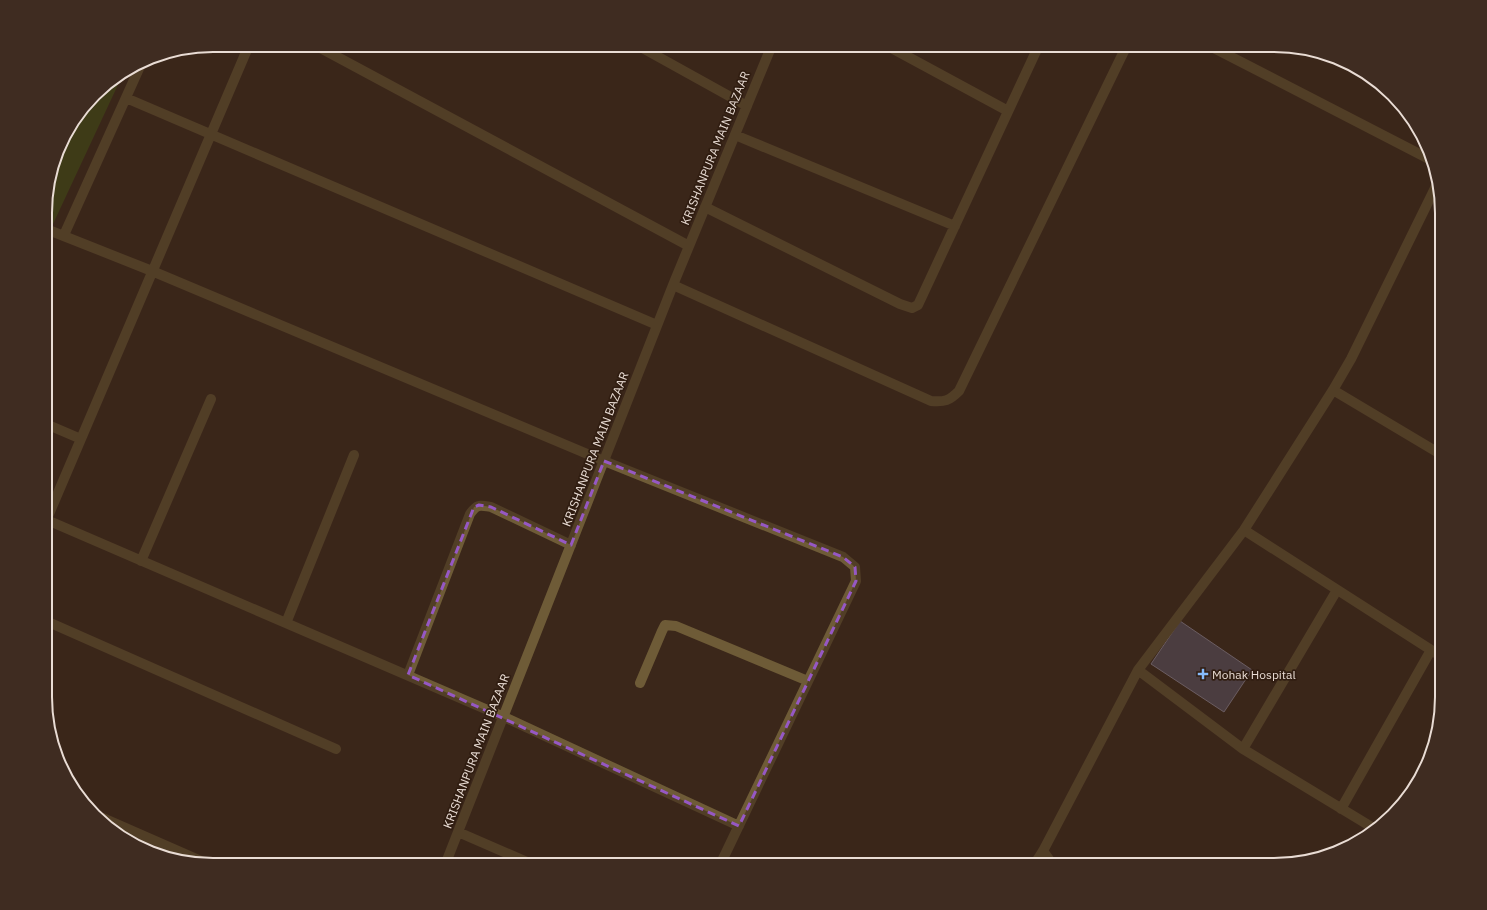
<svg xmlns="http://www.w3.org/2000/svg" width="1487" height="910" font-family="'IBM Plex Sans',sans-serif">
<rect width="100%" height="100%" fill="#3b271a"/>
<path fill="#445514" d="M123,74L53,224L46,221V191L62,139L102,87Z"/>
<path fill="#605970" stroke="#a69fb8" d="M1180,621L1252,670L1224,712L1151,664Z"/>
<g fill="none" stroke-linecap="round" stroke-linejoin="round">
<path stroke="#6e5b37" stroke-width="10" d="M315,45L689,246
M637,45L747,106
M886,45L1008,111
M1208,45L1433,161
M126,98L657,325
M735,135L955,226
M705,207L900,304L912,308L918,305L1039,45
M46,229L152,271L604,461L843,557L855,567L856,581L720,865
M64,235L142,62
M673,285L931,401C945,402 949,401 959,391L1127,45
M1333,390L1442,455
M46,424L81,439
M47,520L504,717L739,826
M46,521L249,45
M1244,530L1442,657
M141,561L211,399
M46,621L336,749
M286,623L354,455
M1138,670L1243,749L1375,829
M408,675L470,514C477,504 479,505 491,507L571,545
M640,683L662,631L665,625L676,626L808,681
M1243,749L1337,590
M1341,809L1431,650
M103,818L208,864
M458,832L534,865
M1043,851L1053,865
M445,865L673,285L772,45
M1034,865L1043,851L1138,670L1244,530L1333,390L1351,359L1438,182"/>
</g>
<path d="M0 0H1487V910H0ZM604,461L843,557L855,567L856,581L739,826L408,675L474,507L479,505L491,507L571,545Z" fill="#3b271a" fill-opacity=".55" fill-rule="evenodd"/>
<path fill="none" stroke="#9658c4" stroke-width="3" stroke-dasharray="8 5" stroke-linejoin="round" d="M604,461L843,557L855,567L856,581L739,826L408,675L474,507L479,505L491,507L571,545Z"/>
<path fill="#87bbfb" stroke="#301d11" stroke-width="1.5" d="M1201 668h4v4h4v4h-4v4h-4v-4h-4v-4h4z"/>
<g text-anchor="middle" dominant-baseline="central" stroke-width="3.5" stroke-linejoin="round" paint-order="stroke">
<g font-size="12" fill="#e9dcd4" stroke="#301d11">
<text transform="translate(715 148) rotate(-68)">KRISHANPURA MAIN BAZAAR</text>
<text transform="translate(595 449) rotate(-69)">KRISHANPURA MAIN BAZAAR</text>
<text transform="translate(476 751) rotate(-69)">KRISHANPURA MAIN BAZAAR</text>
</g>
<g font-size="12" fill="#e9dcd4" stroke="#301d11" text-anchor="start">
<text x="1212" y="674">Mohak Hospital</text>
</g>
</g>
<path d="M0 0H1487V910H0ZM213 52H1274A161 161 0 0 1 1435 213V697A161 161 0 0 1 1274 858H213A161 161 0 0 1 52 697V213A161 161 0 0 1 213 52Z" fill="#3f2c21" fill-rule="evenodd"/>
<path fill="none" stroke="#e9dcd4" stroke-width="2" d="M213 52H1274A161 161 0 0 1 1435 213V697A161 161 0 0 1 1274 858H213A161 161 0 0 1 52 697V213A161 161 0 0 1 213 52Z"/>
</svg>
